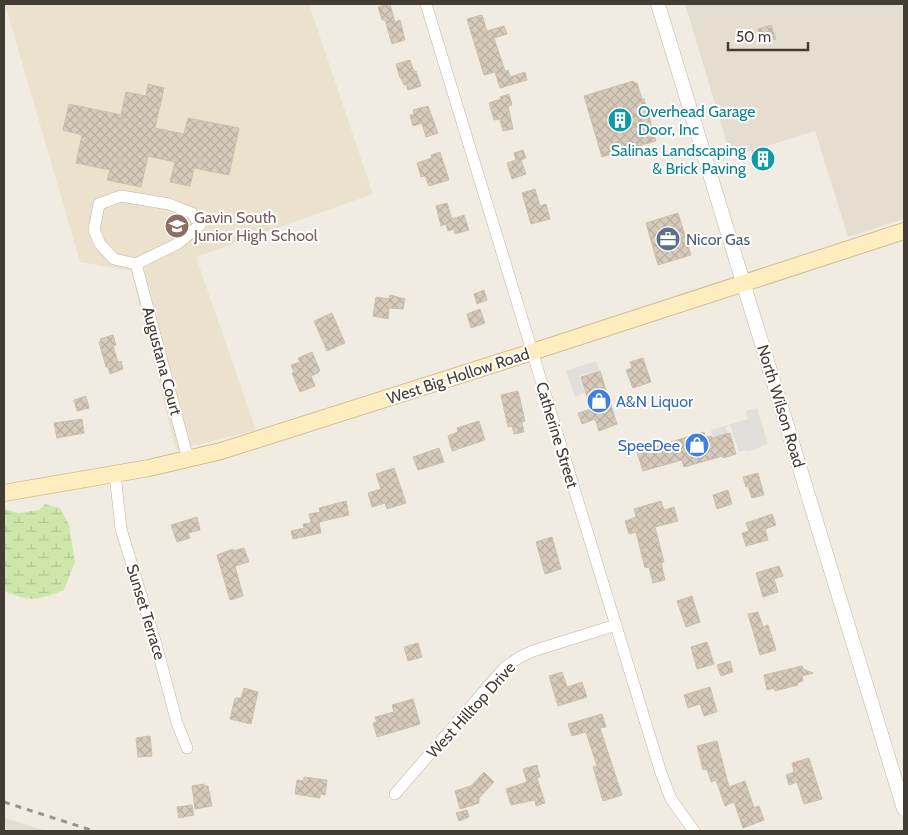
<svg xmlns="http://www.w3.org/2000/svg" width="908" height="835" font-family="Cabin,sans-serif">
<defs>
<pattern id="wetland-marsh" width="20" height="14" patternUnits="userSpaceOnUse" patternTransform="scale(1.25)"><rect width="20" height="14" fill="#cee6aa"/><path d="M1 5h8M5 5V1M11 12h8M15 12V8" fill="none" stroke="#b2c693"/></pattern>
<pattern id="building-cross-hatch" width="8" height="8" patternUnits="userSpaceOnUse" patternTransform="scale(1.25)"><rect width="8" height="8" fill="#d6cabb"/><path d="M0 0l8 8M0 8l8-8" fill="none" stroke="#b9aea1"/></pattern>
</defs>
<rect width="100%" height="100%" fill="#f1ece2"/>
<path fill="#e5ded0" d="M685,4H904V219L848,237L815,131L731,157Z
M4,818L47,831H4Z"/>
<path fill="#ebe1cc" d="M5,4H309L373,194L196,257L256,430L176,450L131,271L80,262Z"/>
<path fill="url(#wetland-marsh)" d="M45,504L60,508L69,525L75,562L64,590C38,600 30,603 4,591V509L18,513L39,510Z"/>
<path fill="#e1dfdb" d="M596,361L599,370L579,376L585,393L575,397L566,371Z
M757,408L768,444L748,452L747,450L739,452L730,425L726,427L728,433L713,438L711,430L748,419L746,411Z"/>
<path fill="url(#building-cross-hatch)" stroke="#cdbfab" d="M390,4L395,22L400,20L405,40L392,44L385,20H382L378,7Z
M482,15L487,31L504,26L507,34L494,38L505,71L508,70L510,77L525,72L527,80L500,88L495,72L484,75L467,19Z
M771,25L776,39L761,43L758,29Z
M410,60L414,72L416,71L421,86L408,90L406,84L404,85L401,78H400L396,64Z
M633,81L635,83H637L642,99H644L656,141L602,157L584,96Z
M148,84L164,88L155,128L184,134L188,118L239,128L229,175L194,168L190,186L170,182L175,162L148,156L141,187L107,180L110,170L76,163L82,135L63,130L69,104L121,115L126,92L146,96Z
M509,94L512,105L508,106L513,129L503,131L500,119L494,120L489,103L501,99L500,97Z
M428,106L438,133L426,137L422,123L413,126L410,115L414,114L413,110Z
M767,147L773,166L758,170L752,151Z
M523,150L526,158L521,160L526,174L512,179L507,163L516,160L514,153Z
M440,152L449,180L429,186L425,176L421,177L417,163L432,158L431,155Z
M535,189L540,206L546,204L550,219L531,224L522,193Z
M447,203L452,219L464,215L469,230L455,234L454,229L448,231L446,224L441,226L436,206Z
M678,213L691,255L658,265L646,223Z
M484,290L487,300L477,304L474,294Z
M390,295L405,299L403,309L389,308L388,319L373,316L376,297L389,299Z
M480,309L485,323L471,328L467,314Z
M332,313L345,343L327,351L314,321Z
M113,335L116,345L113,346L118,362L121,361L123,369L110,374L108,367H106L99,342L101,341L100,339Z
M312,352L320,371L318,372V373L311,376L315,386L300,392L292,373L294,372L291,365L300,362L298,358Z
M643,358L651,382L633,388L626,370L632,368L630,362Z
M600,371L617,424L599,431L595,419L582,424L578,413L591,409L581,377Z
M518,391L525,421L522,422L524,432L514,434L512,426L508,427L501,395Z
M86,396L89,408L77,411L74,400Z
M82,419L84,433L57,438L54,423Z
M479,421L485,440L452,451L448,436L458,432L457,428Z
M704,432L706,437L711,436L712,438L730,433L736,454L723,458V456L684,467L682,460L643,471L637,452Z
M439,448L444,462L418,470L413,457Z
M394,468L406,503L387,509L385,503L372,507L368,493L381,489L376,474Z
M758,473L764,495L752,498L748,486L746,487L743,477Z
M728,490L732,504L717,509L713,495Z
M346,501L349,515L319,522L321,533L293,539L291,531L304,528L303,524L311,523L309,514L320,512L319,508Z
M661,501L664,510L674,507L678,521L655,527L664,562L661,563L665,580L653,583L649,567L645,568L636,532L629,534L625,521L636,517L634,509Z
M772,514L776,525L765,529L768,540L746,546L742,533L749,531L746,523Z
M197,517L200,530L188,533L190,538L177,542L171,525Z
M552,537L561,569L545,574L536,542Z
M244,548L249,562L235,566L243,596L230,600L217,555L233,549V551Z
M779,566L783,576L774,579L778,592L763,597L756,573Z
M692,596L700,622L686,627L677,601Z
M758,612L763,627L768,625L776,650L760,655L748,614Z
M707,642L714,664L697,669L691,647Z
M418,643L422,657L408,661L404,647Z
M730,661L733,672L721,676L717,665Z
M802,666L803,669L813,673L802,676L803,681L797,683L798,685L775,691L774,688L767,690L764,675Z
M562,672L567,687L582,682L587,697L558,706L549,676Z
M710,687L717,712L704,716L700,704L688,708L684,695Z
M244,688L258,692L251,724L230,719L235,698H241Z
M413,699L420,724L377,737L373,723L377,722L375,717L394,712L392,705Z
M602,714L606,727L600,728L622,795L603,801L593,767L597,766L586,732L572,736L568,724Z
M150,736L152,756L138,757L136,738Z
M717,741L729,787L745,781L754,808L759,806L764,820L743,828L734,802L725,806L716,780L711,782L707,769L703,770L697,746Z
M809,758L822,799L804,804L797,782L789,785L786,775L794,772L792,763Z
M537,765L540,777L537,778L545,803L536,806L535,800L511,805L506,789L527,782L523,769Z
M484,772L494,782L479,798V803L460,809L455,791L471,786Z
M304,777L327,780L325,795L320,794V798L295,794L297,780L304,781Z
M204,784V786H208L212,806L195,809L192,786Z
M192,805L194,815L179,818L177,807Z
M467,810L469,817L459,821L456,813Z"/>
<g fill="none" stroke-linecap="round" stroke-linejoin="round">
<defs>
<path id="minor" d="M426,4L661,773L671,799L694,831
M121,196L169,204L192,213L200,225L177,244L136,264L114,259L100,244L94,230L99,204Z
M136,264L188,459
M115,474L121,529L156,644L177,723L187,748
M395,794L505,667L520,657L533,651L616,625"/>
<path id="tertiary" d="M658,4L904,809"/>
<path id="secondary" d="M4,493L149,468L221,451L532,352L904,231"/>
</defs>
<use href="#minor" stroke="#bfb6a8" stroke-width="12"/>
<use href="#tertiary" stroke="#bfb6a8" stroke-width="15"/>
<use href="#secondary" stroke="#d2be92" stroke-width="18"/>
<use href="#minor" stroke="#fff" stroke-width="11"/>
<use href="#tertiary" stroke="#fff" stroke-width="14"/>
<use href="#secondary" stroke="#feedbf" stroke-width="16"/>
<path stroke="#939393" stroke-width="3" stroke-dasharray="6 6" stroke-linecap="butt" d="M4,802L94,831"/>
</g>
<defs>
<symbol id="building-disc" viewBox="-11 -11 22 22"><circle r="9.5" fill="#0f9aa8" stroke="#fff"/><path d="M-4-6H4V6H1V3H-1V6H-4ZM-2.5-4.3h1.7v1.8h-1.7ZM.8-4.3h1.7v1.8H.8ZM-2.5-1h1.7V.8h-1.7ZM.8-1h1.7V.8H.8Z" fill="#fff"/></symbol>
<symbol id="school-disc" viewBox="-11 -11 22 22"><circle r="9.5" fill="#8d6e63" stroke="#fff"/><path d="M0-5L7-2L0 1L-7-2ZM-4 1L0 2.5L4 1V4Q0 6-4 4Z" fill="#fff"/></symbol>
<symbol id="office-disc" viewBox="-11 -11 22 22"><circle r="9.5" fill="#5c6f8a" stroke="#fff"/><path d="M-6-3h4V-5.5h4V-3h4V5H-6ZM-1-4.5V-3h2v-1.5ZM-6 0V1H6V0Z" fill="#fff"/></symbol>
<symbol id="shop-disc" viewBox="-11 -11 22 22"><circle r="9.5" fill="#3f7fe0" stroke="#fff"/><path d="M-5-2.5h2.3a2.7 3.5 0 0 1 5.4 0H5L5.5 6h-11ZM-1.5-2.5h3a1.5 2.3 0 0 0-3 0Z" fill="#fff"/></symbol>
</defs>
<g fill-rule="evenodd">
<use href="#building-disc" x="606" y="106" width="28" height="28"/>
<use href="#building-disc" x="749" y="145" width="28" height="28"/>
<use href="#school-disc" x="163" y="212" width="28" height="28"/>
<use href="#office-disc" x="654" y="225" width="28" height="28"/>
<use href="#shop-disc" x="585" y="387" width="28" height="28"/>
<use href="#shop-disc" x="683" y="431" width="28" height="28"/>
</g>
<g text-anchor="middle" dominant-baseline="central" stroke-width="4" stroke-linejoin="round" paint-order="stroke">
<g font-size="16" fill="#0d838f" stroke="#fff" text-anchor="start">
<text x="638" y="111">Overhead Garage<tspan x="638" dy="18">Door, Inc</tspan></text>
<text x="746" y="150" text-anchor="end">Salinas Landscaping<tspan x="746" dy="18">&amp; Brick Paving</tspan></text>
</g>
<g font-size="16" fill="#785e54" stroke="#fff" text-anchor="start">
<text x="194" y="217">Gavin South<tspan x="194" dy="18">Junior High School</tspan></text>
</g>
<g font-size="16" fill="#4e5e75" stroke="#fff" text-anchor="start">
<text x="686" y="239">Nicor Gas</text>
</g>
<g font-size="16" fill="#433c33" stroke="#fff">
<text transform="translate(162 361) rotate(75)">Augustana Court</text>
<text transform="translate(458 376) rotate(-18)">West Big Hollow Road</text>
<text transform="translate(781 406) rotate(73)">North Wilson Road</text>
<text transform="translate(557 435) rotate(73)">Catherine Street</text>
<text transform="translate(146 612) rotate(73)">Sunset Terrace</text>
<text transform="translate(471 710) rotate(-48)">West Hilltop Drive</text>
</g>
<g font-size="16" fill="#366cbe" stroke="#fff" text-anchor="start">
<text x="616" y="401">A&amp;N Liquor</text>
<text x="680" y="445" text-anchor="end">SpeeDee</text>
</g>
</g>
<rect width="908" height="835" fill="none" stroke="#433c33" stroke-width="10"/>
<path d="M728 42v8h80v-8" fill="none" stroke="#433c33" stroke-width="2.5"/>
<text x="736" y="42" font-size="15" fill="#433c33" stroke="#ffffff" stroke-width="4" paint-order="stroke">50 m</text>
</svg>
